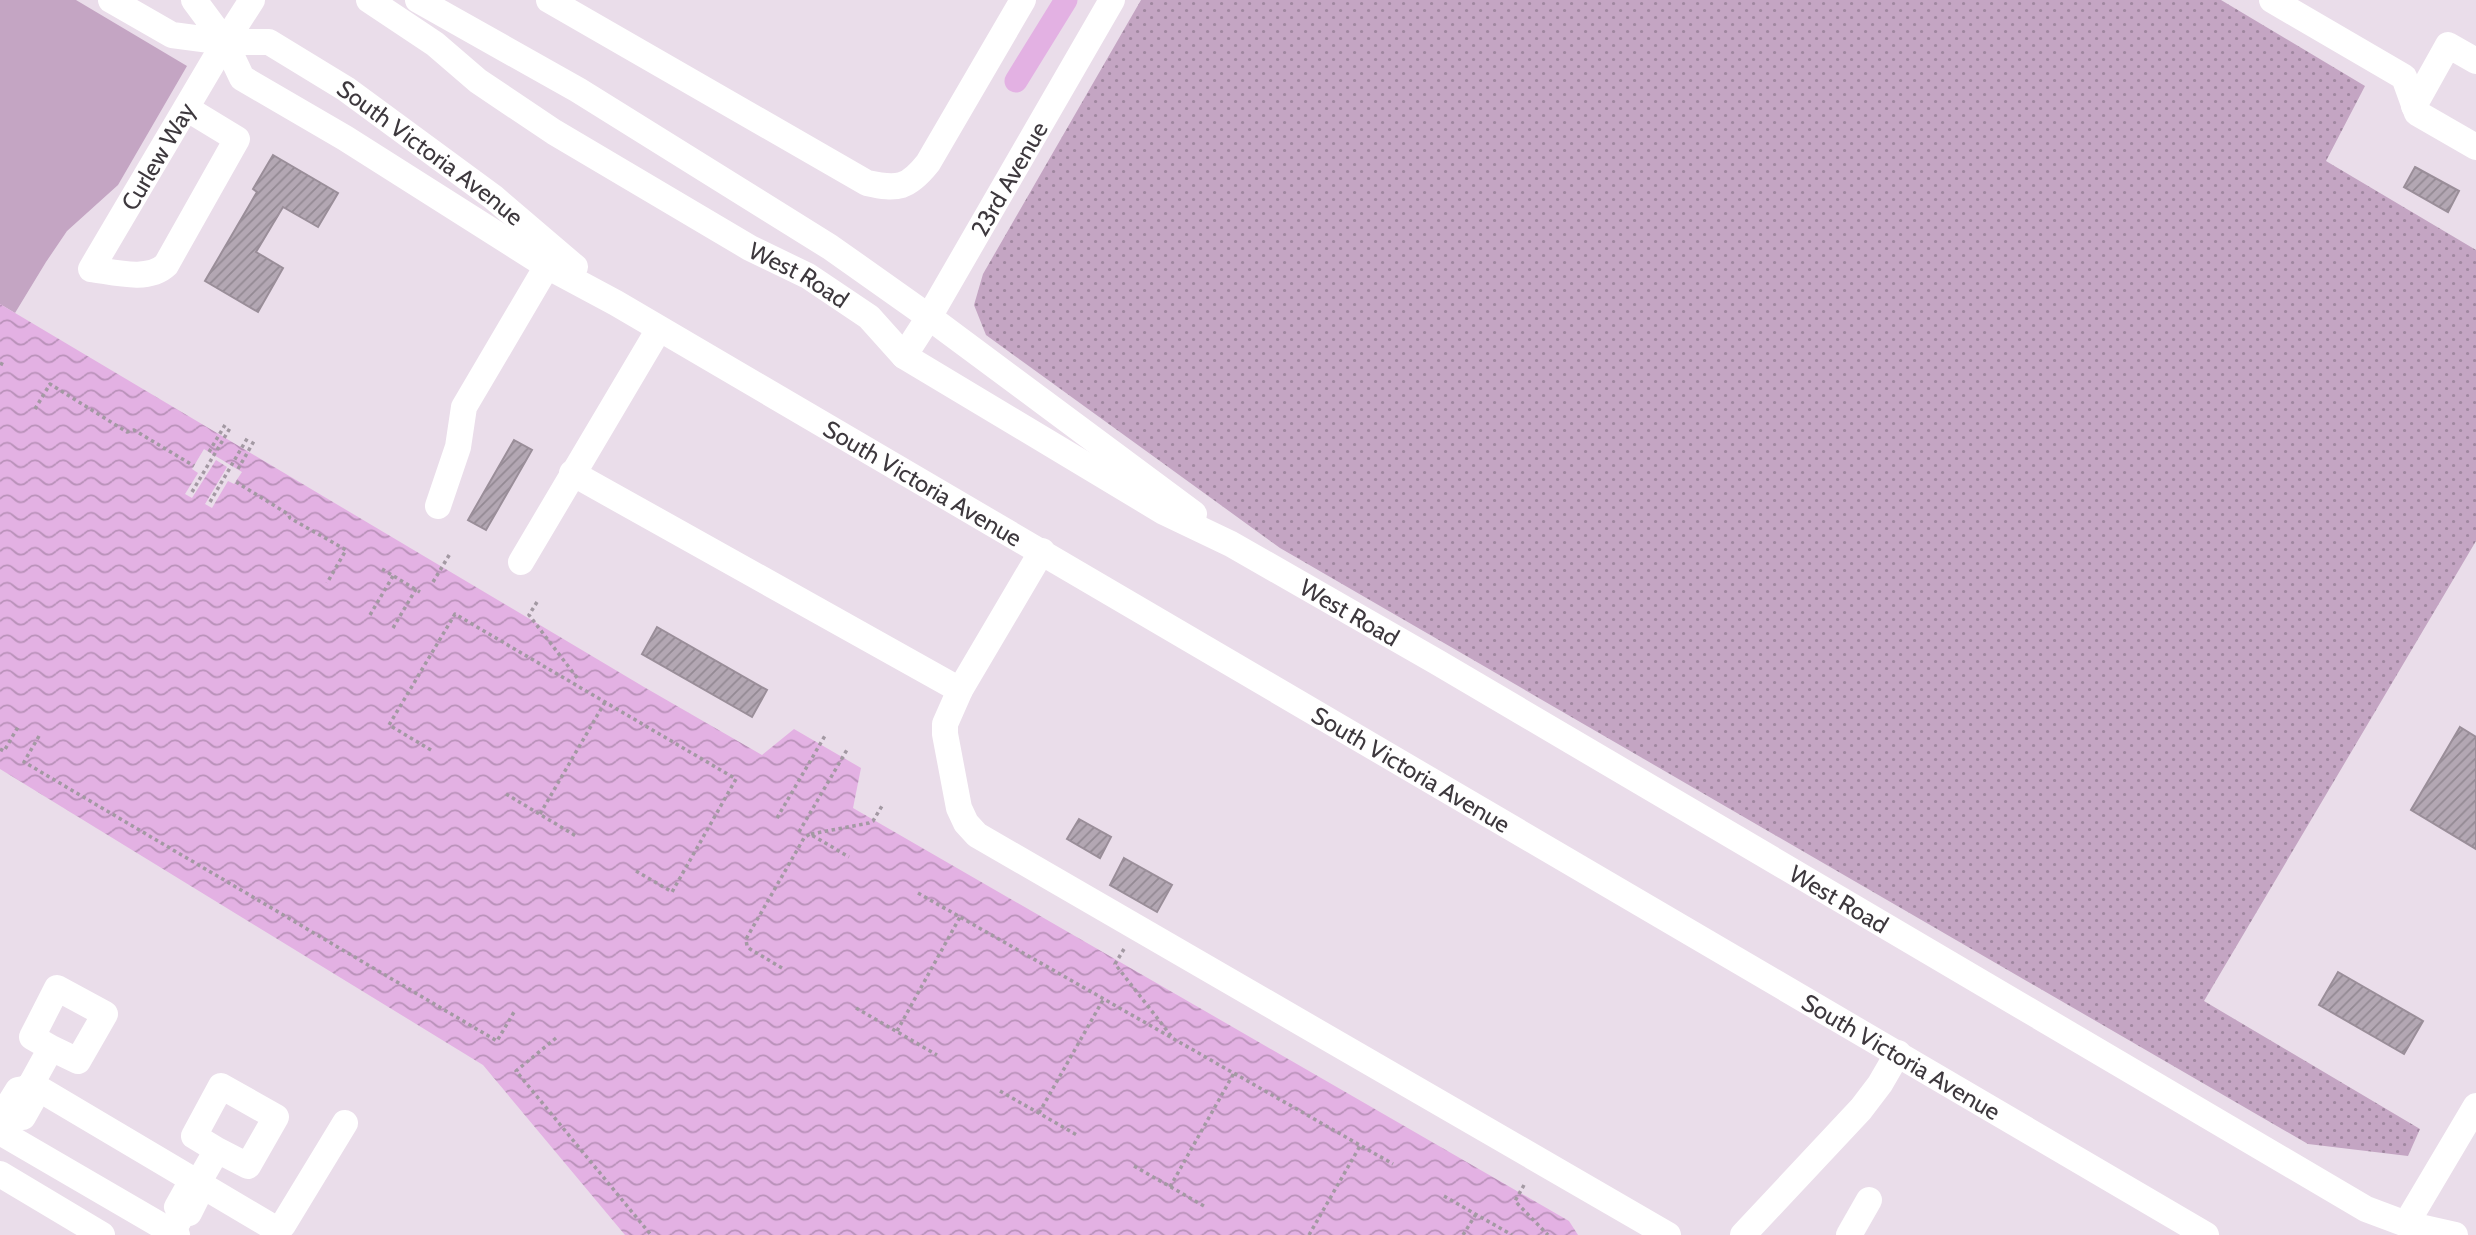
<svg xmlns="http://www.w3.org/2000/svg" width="2476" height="1235" font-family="Cabin,sans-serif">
<defs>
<pattern id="grass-dots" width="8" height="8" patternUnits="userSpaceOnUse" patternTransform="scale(1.75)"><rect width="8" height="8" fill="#c4a5c3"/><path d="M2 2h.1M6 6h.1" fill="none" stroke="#a087a0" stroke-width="1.8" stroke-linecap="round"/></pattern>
<pattern id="water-waves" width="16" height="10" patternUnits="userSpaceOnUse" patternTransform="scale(1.75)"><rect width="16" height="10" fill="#e3b1e3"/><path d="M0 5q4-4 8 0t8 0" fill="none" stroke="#b991b9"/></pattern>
<pattern id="building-hatch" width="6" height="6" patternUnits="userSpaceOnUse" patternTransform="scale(1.75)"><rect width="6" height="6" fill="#b3a7b3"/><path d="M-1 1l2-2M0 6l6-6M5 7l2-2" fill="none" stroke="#938993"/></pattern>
</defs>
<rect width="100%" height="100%" fill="#eaddea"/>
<path fill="url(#grass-dots)" d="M1141,0H2221L2365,86L2326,161L2476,250V541L2204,1001L2420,1129L2408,1156L2308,1144L1280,548L986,335L974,305L983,274Z"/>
<path fill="#c4a5c3" d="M0,0H76L187,66L118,185L67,231L46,262L15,313L0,304Z"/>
<path fill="url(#water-waves)" d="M0,304L644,687L762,755L794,729L861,768L853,808L1569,1221L1578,1235H625L483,1065L0,769Z"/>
<path fill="#eaddea" d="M204,449L242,472L234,484L228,481L212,508L205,504L227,467L216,460L192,498L185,494L198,473L192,469Z"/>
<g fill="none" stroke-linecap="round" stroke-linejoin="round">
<path stroke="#e3b1e3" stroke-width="23" d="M1016,81L1066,0"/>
</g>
<path fill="url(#building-hatch)" stroke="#9a8e99" stroke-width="2" d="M273,155L338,193L318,227L283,207L256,252L283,268L258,312L205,281L257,192L253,189Z
M2415,167L2459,191L2448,212L2404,187Z
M514,440L532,450L486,530L468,520Z
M657,627L767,690L752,717L642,654Z
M2460,727L2476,737V849L2411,810Z
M1079,819L1111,837L1100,858L1067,839Z
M1124,858L1172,885L1157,912L1110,885Z
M2338,972L2423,1021L2404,1054L2319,1005Z"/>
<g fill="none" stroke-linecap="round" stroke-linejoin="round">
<path stroke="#a399a3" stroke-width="3.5" stroke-dasharray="3.5 3.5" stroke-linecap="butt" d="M0,363L6,366
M35,409L50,384L127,432L134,430L194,466
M209,452L225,425
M238,469L254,441
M236,482L288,514L290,518L346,550L327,583
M192,492L230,428
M210,502L248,437
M382,569L420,592
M433,582L451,552
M537,602L529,615L578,679
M370,615L393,576
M393,628L416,589
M39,736L24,762L497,1041L514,1012
M0,749L4,751L18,727
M431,750L389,725L455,614L736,779L672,892L636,871
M506,794L576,836
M540,814L605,702
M777,818L826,734
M799,832L848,748
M811,834L869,823L873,821L882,806
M918,893L1393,1164
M1124,949L1115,964L1172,1037
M782,968L750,949L747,946L746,939L804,838L810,834L849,857
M856,1008L937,1055
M897,1031L960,917
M556,1038L516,1071L651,1235
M1000,1091L1077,1135
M1039,1113L1103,1000
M1134,1166L1204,1206
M1524,1185L1515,1201L1548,1235
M1170,1187L1234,1073
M1444,1196L1512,1235
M1309,1235L1360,1146
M1463,1235L1476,1214"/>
<g stroke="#fff" stroke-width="26">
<path id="s1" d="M111,0L172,35L225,42L242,78L345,138L547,266L616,303L2206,1235"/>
<path id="s2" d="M194,0L225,42H269L346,89L493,197L575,267"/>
<path id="s3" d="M369,0L435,44L478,81L554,132L750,248L808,276L869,317L904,356L1164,512L1231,544L1437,662L2366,1209L2406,1224L2455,1235"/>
<path d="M418,0L578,90L830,247L929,317L1194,514"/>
<path d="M549,0L867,183C898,190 908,188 928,163L1023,0"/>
<path d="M2272,0L2404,77L2417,113L2476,147"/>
<path d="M2414,106L2448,45L2476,61"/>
<path id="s4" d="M186,108L237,139L166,265C148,282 114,272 91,269L225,42L252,0"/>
<path id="s5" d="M904,356L929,317L1112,0"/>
<path d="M572,473L960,690"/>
<path d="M438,506L458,447L464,407L547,266"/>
<path d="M1042,551L960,690L945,724V734L959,808L966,823L977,835L1668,1235"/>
<path d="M521,562L659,329"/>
<path d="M31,1084L274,1228L283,1225L345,1123"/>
<path d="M29,1088L51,1048L78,1061L105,1014L57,988L32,1037L51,1048"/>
<path d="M29,1088L32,1101L23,1117H12L8,1106L18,1090Z"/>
<path d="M0,1132L177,1235"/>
<path d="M0,1174L102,1235"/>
<path d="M194,1190L217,1150L194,1136L221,1086L276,1117L248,1166L217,1150"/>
<path d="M2406,1224L2476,1106"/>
<path d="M172,1232L182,1215L189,1213L197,1197L194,1190L186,1191L177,1207L182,1215"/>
<path d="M1743,1235L1861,1109L1880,1084L1898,1053"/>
<path d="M1849,1235L1869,1200"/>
</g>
</g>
<g text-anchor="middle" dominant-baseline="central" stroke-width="7" stroke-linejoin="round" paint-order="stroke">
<g font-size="24" fill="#3d383d" stroke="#eaddea">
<text stroke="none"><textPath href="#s2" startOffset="292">South Victoria Avenue</textPath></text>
<text stroke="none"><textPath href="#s4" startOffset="413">Curlew Way</textPath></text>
<text stroke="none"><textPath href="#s5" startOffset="206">23rd Avenue</textPath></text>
<text stroke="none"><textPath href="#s3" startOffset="511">West Road</textPath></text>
<text stroke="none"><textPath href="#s1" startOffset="956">South Victoria Avenue</textPath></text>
<text stroke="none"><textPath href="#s3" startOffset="1160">West Road</textPath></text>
<text stroke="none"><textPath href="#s1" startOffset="1522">South Victoria Avenue</textPath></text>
<text stroke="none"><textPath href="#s3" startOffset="1727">West Road</textPath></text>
<text stroke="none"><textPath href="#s1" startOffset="2090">South Victoria Avenue</textPath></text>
</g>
</g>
</svg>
